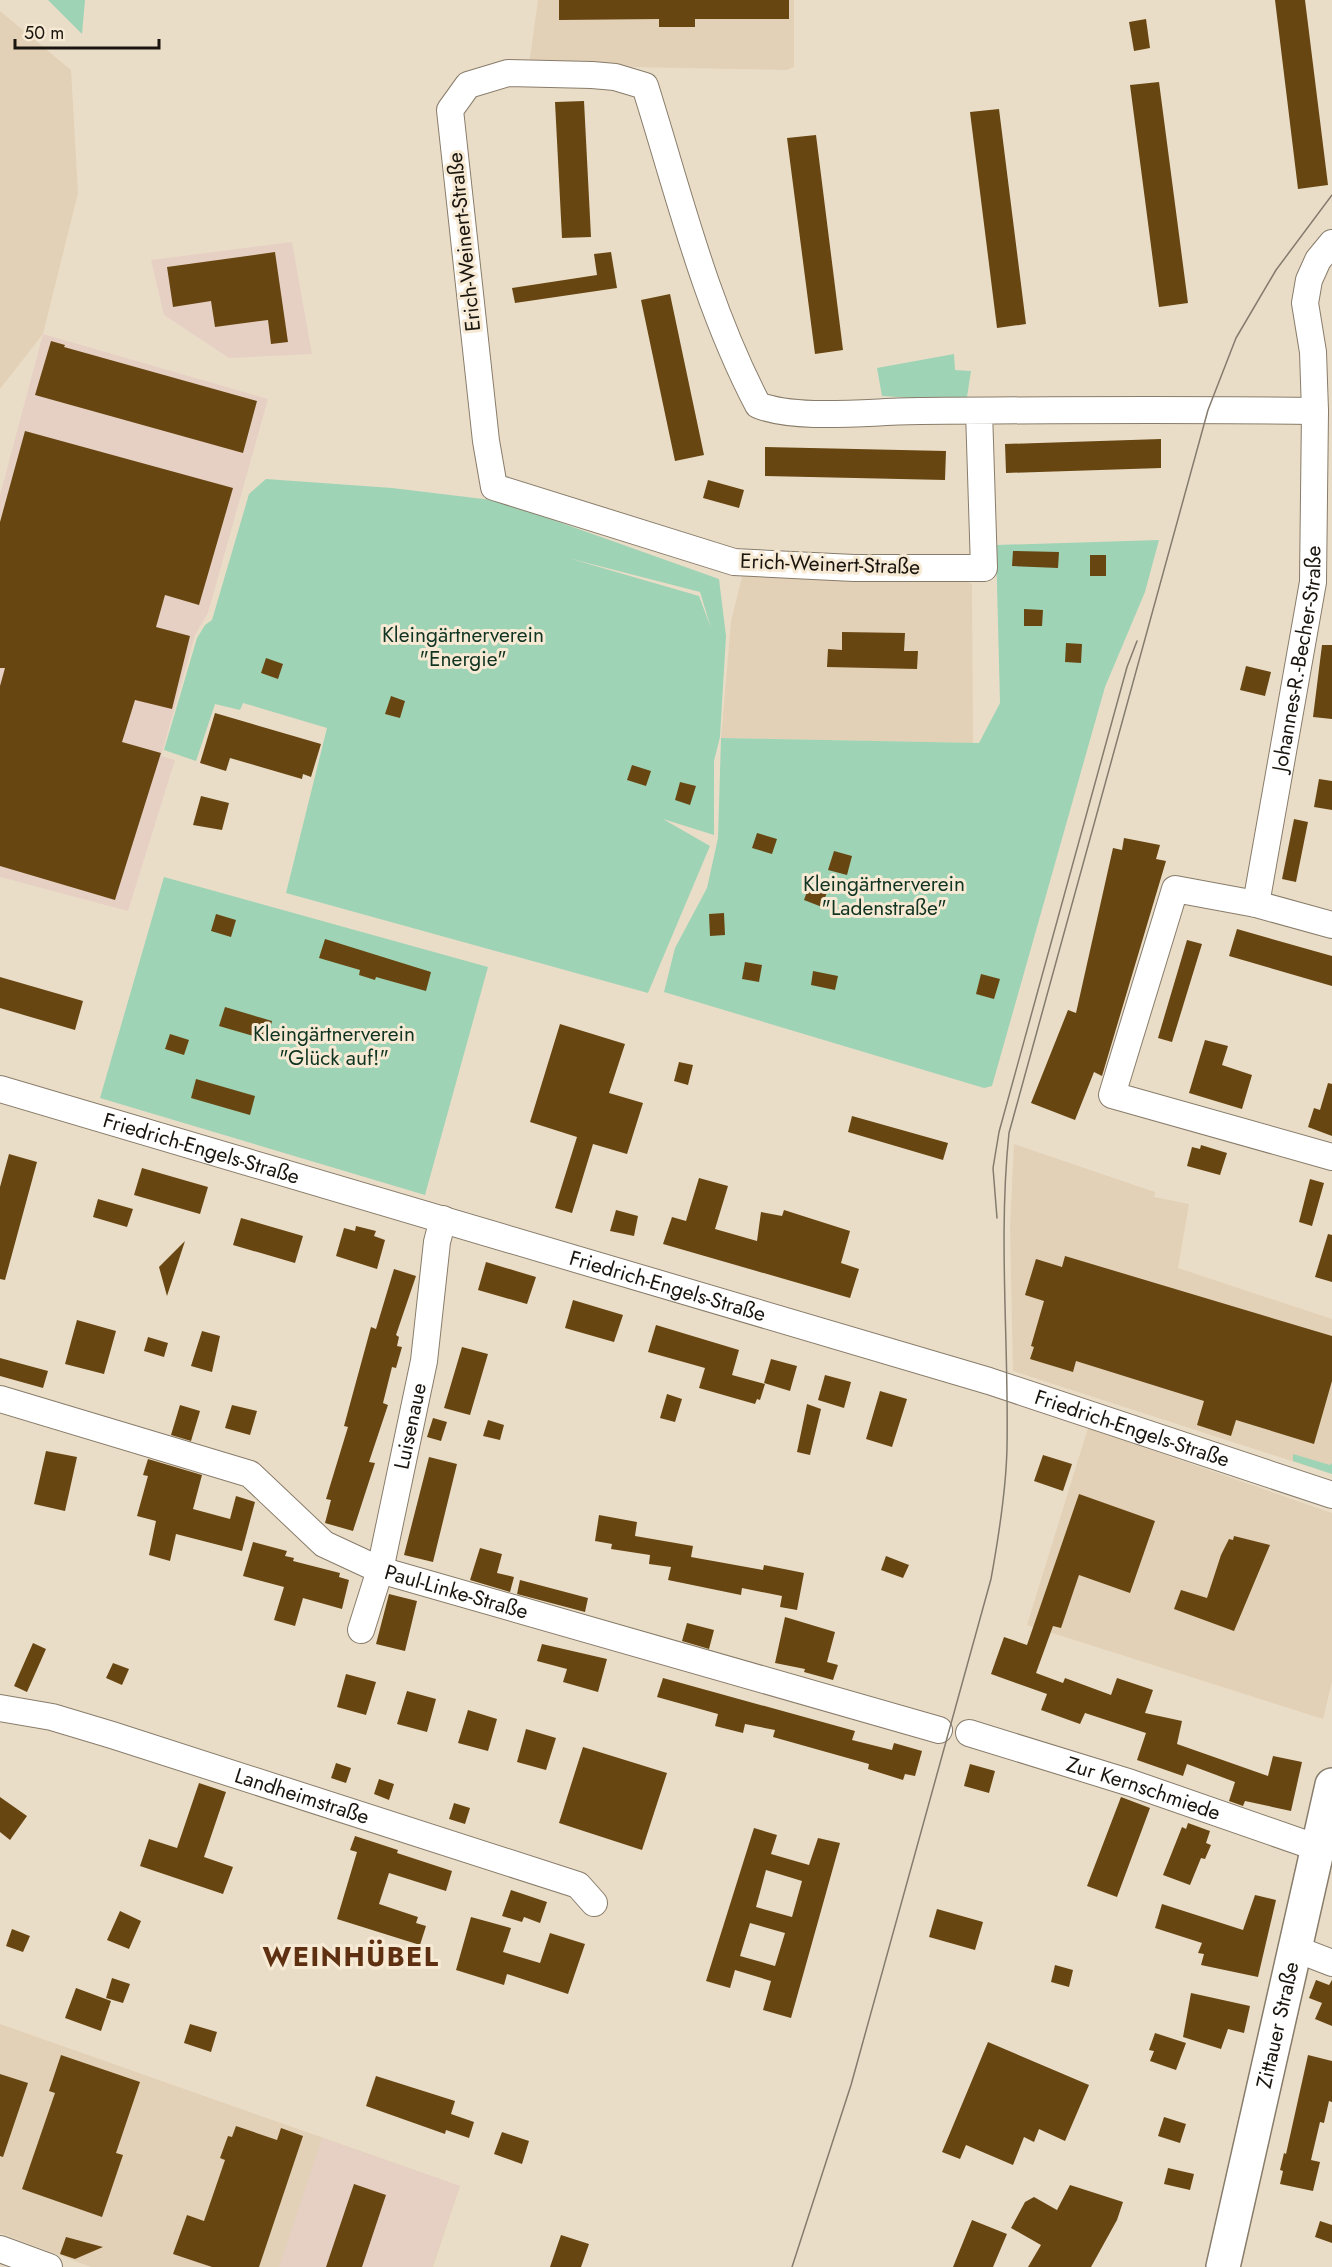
<svg xmlns="http://www.w3.org/2000/svg" width="1332" height="2267" font-family="Jost,sans-serif">
<rect width="100%" height="100%" fill="#eaddc8"/>
<path fill="#e2d1b6" d="M538,0H794V67L787,70L529,65Z
M0,11L71,70L78,193L43,334L0,389Z
M743,573L960,577L972,584L973,743L721,738L731,621Z
M1014,1144L1155,1192L1154,1197L1189,1204L1178,1268L1332,1319V1474L1013,1371L1010,1227Z
M1088,1428L1332,1513V1682L1323,1719L1027,1625Z
M0,2024L460,2186L433,2267H91L0,2233Z"/>
<path fill="#e6d0c4" d="M292,242L312,354L229,358L164,315L151,260Z
M43,334L268,399L208,613L195,635L161,756L175,760L128,911L0,877V495Z
M322,2138L460,2186L432,2267H279Z"/>
<path fill="#9fd3b5" fill-rule="evenodd" d="M48,0H85L82,34Z
M954,354L955,370L971,371L967,397L960,401L882,396L877,368Z
M266,479L392,488L500,501L719,579L726,636L720,737L714,761V835L663,819L710,846L648,993L286,893L327,728L243,703L240,710L215,704L196,761L164,750L197,638L205,625L212,620L249,494ZM568,558L700,592L711,628L699,596Z
M1159,540L1145,592L1105,687L992,1086L984,1088L664,992L675,948L707,888L718,838L721,738L979,743L1000,703L996,545Z
M164,877L488,967L425,1195L100,1098Z
M1293,1454L1330,1465L1332,1463V1474L1293,1461Z"/>
<path fill="#684611" fill-rule="evenodd" d="M559,0H789V19H695V27H659V19L559,20Z
M1275,0H1305L1328,185L1298,189Z
M1146,19L1150,48L1134,51L1129,22Z
M1159,82L1188,303L1159,307L1130,85Z
M584,101L591,237L562,238L555,102Z
M999,109L1026,324L997,328L970,112Z
M816,135L843,350L815,354L787,138Z
M275,252L288,342L271,344L268,320L215,327L211,301L173,307L167,267Z
M611,252L617,288L515,303L512,288L597,275L594,254Z
M670,294L704,455L675,461L641,300Z
M51,341L65,345L64,347L257,401L243,453L35,395Z
M25,431L233,488L199,605L165,595L156,627L190,636L172,709L135,700L122,742L161,753L115,900L0,866V686L5,668H0V522Z
M1161,439V468L1006,473L1005,444Z
M765,447L946,451L945,480L765,476Z
M708,480L744,490L739,508L703,498Z
M1013,551L1059,552L1058,568L1012,566Z
M1090,555H1106V576H1090Z
M1024,609L1043,610L1042,626H1024Z
M842,632L905,633L904,651H918L917,669L827,667L828,649L842,650Z
M1066,643L1082,644L1081,663L1065,662Z
M1322,645H1332V719L1313,717Z
M266,658L283,664L278,679L261,673Z
M1246,666L1271,672L1265,696L1240,690Z
M391,696L405,701L400,718L385,714Z
M215,713L321,744L311,777L303,774L302,779L230,758L226,771L200,763Z
M632,765L651,771L646,786L627,780Z
M1319,779L1332,781V810L1314,807Z
M680,782L696,786L690,805L675,800Z
M201,796L229,803L222,830L193,825Z
M1294,819L1308,822L1296,882L1282,879Z
M757,833L777,839L772,854L752,848Z
M1124,838L1160,845L1156,859L1166,861L1102,1076L1094,1072L1075,1120L1031,1103L1068,1010L1076,1013L1113,848L1122,850Z
M834,851L852,856L847,875L828,870Z
M809,886L827,892L822,907L804,900Z
M724,913L725,935L710,936L709,914Z
M216,914L236,920L231,937L211,931Z
M1237,929L1332,956V986L1229,956Z
M325,939L431,972L426,991L376,977L375,980L359,975L360,970L319,958Z
M1187,940L1202,944L1172,1042L1158,1038Z
M745,962L762,965L759,982L742,979Z
M813,971L838,976L835,990L811,985Z
M981,974L1000,979L994,999L976,994Z
M0,977L83,1001L75,1030L0,1008Z
M225,1007L272,1021L267,1040L219,1026Z
M560,1024L625,1044L609,1093L643,1103L627,1154L593,1144L572,1213L555,1208L577,1137L530,1122Z
M170,1034L189,1040L184,1055L165,1049Z
M1205,1040L1228,1046L1222,1065L1252,1075L1242,1109L1189,1093Z
M679,1062L693,1065L688,1085L674,1081Z
M196,1079L255,1096L250,1115L191,1098Z
M1328,1083L1332,1084V1136L1308,1127L1314,1108L1320,1110Z
M852,1116L948,1143L943,1160L848,1132Z
M1201,1145L1227,1153L1220,1175L1187,1166L1192,1147L1200,1149Z
M9,1154L37,1162L5,1280L0,1279V1187Z
M142,1168L208,1187L200,1214L134,1195Z
M699,1178L728,1186L715,1229L757,1241L761,1212L782,1216L784,1210L850,1231L841,1263L859,1269L850,1298L663,1244L672,1217L686,1221Z
M1310,1179L1324,1183L1312,1226L1299,1222Z
M98,1199L133,1209L127,1227L93,1217Z
M616,1210L638,1216L634,1236L610,1231Z
M241,1218L303,1236L295,1263L233,1245Z
M356,1226L376,1231L374,1236L385,1240L377,1269L336,1256L344,1228L355,1231Z
M1328,1234L1332,1235V1282L1315,1277Z
M185,1241L167,1296L159,1267Z
M1065,1256L1332,1336V1381L1314,1444L1236,1420L1231,1436L1197,1425L1204,1401L1076,1361L1073,1372L1030,1359L1034,1347L1031,1346L1044,1301L1025,1295L1036,1259L1062,1267Z
M486,1262L536,1277L527,1304L478,1290Z
M394,1269L416,1276L396,1335L399,1337L397,1346L402,1347L396,1368L392,1367L383,1403L388,1405L369,1462L375,1463L353,1531L325,1523L331,1500L326,1499L348,1427L344,1426L371,1327L376,1329Z
M573,1300L623,1315L614,1342L565,1328Z
M77,1320L116,1331L104,1374L65,1364Z
M656,1325L739,1350L732,1375L765,1384L760,1400L757,1399L755,1404L699,1388L705,1368L648,1352Z
M202,1331L220,1336L212,1372L191,1366Z
M148,1337L168,1343L164,1357L144,1351Z
M462,1347L488,1354L470,1415L444,1408Z
M0,1358L48,1371L43,1388L0,1376Z
M771,1359L797,1366L790,1391L764,1383Z
M825,1375L851,1382L844,1408L818,1400Z
M880,1391L907,1399L892,1447L866,1439Z
M667,1394L682,1399L675,1422L660,1418Z
M807,1404L821,1409L810,1455L797,1452Z
M180,1405L200,1411L191,1441L171,1435Z
M232,1405L257,1411L250,1435L225,1428Z
M433,1418L447,1422L441,1441L427,1437Z
M488,1420L504,1425L500,1440L483,1436Z
M46,1451L77,1457L65,1511L34,1504Z
M1043,1455L1072,1464L1063,1491L1034,1481Z
M429,1457L457,1464L433,1562L404,1555Z
M148,1459L202,1475L193,1509L230,1519L236,1496L255,1502L242,1551L176,1534L170,1561L149,1555L156,1521L137,1516L148,1476L143,1475Z
M1079,1494L1155,1521L1130,1593L1079,1575L1061,1628L1053,1626L1036,1673L1063,1683L1065,1678L1111,1695L1117,1678L1153,1690L1145,1713L1182,1721L1177,1744L1268,1776L1273,1756L1302,1762L1291,1811L1245,1801L1243,1806L1229,1801L1235,1782L1187,1764L1183,1776L1137,1760L1146,1733L1085,1713L1080,1724L1041,1710L1047,1694L991,1674L1004,1637L1027,1645Z
M599,1515L637,1522L635,1536L693,1546L691,1557L763,1570L764,1565L804,1573L797,1610L780,1607L782,1596L742,1588L741,1595L668,1580L671,1567L649,1564L650,1555L611,1549L612,1544L595,1541Z
M1234,1536L1270,1545L1234,1631L1174,1609L1181,1590L1207,1598L1221,1555L1229,1539L1233,1540Z
M253,1542L287,1551L285,1556L294,1558L293,1561L340,1573L339,1577L349,1580L342,1609L303,1598L295,1626L274,1620L284,1587L243,1576Z
M480,1548L502,1554L497,1573L514,1577L510,1592L470,1580Z
M886,1556L909,1565L903,1578L881,1570Z
M520,1580L588,1598L585,1612L517,1594Z
M389,1594L417,1601L405,1651L376,1644Z
M785,1617L835,1632L827,1662L838,1665L833,1680L804,1672L805,1669L775,1663Z
M687,1623L714,1630L709,1649L682,1641Z
M33,1643L46,1649L27,1692L14,1686Z
M542,1644L607,1659L598,1692L563,1682L567,1669L537,1661Z
M113,1663L129,1669L122,1685L106,1678Z
M346,1674L376,1682L366,1715L337,1707Z
M663,1678L855,1731L852,1740L892,1750L894,1743L922,1751L915,1776L905,1774L903,1780L868,1769L869,1764L773,1737L775,1730L745,1724L743,1733L715,1726L718,1714L657,1697Z
M407,1691L436,1699L427,1732L397,1724Z
M468,1710L497,1719L488,1751L458,1743Z
M526,1729L556,1738L546,1770L517,1762Z
M583,1747L667,1773L642,1850L559,1823Z
M336,1763L351,1768L346,1783L331,1778Z
M970,1764L995,1771L989,1793L964,1786Z
M379,1779L394,1784L389,1800L374,1794Z
M199,1783L226,1792L204,1857L233,1867L223,1894L140,1866L149,1839L177,1848Z
M0,1797L27,1816L10,1840L0,1832Z
M1121,1797L1150,1808L1117,1897L1087,1886Z
M454,1803L470,1808L465,1824L449,1819Z
M1188,1823L1210,1831L1206,1843L1211,1845L1205,1859L1201,1858L1190,1885L1163,1875L1182,1827L1186,1829Z
M754,1828L777,1835L771,1854L809,1865L818,1838L840,1843L791,2018L763,2010L771,1981L735,1970L730,1988L706,1981ZM766,1870L802,1881L792,1917L756,1907ZM750,1923L785,1933L775,1966L740,1956Z
M355,1836L398,1850L397,1853L452,1871L446,1891L389,1873L379,1904L418,1917L416,1923L426,1926L420,1945L337,1919L357,1852L350,1850Z
M511,1890L547,1902L540,1923L524,1917L522,1922L502,1916Z
M1255,1895L1276,1900L1258,1977L1201,1965L1204,1954L1198,1953L1202,1943L1155,1928L1162,1904L1243,1930Z
M937,1909L983,1922L975,1950L929,1937Z
M120,1911L141,1921L129,1949L107,1940Z
M471,1917L511,1928L503,1952L540,1963L550,1933L585,1944L568,1994L507,1974L504,1985L456,1970Z
M12,1929L30,1936L23,1952L6,1946Z
M1055,1965L1073,1970L1069,1987L1051,1982Z
M112,1978L130,1984L123,2003L106,1998Z
M1316,1980L1329,1985L1332,1980V2026L1315,2019L1322,2003L1309,1998Z
M76,1988L111,2001L101,2031L65,2018Z
M1191,1993L1250,2006L1244,2033L1228,2029L1221,2049L1183,2037Z
M190,2024L217,2032L211,2052L184,2043Z
M1155,2033L1186,2043L1176,2070L1150,2061L1154,2051L1149,2050Z
M988,2042L1089,2085L1065,2141L1039,2129L1034,2142L1024,2137L1013,2165L966,2145L960,2159L942,2152Z
M61,2055L140,2082L116,2153L123,2155L102,2217L22,2189L55,2093L49,2091Z
M1308,2055L1332,2061V2102L1329,2101L1324,2123L1320,2122L1311,2160L1320,2162L1313,2191L1280,2184L1283,2171L1280,2170L1284,2153L1286,2154Z
M0,2074L28,2083L3,2157L0,2156Z
M376,2076L455,2101L451,2114L474,2122L469,2138L446,2130L445,2134L366,2106Z
M1164,2117L1186,2124L1180,2143L1158,2136Z
M236,2126L277,2140L281,2128L303,2136L259,2267H212L173,2254L187,2215L204,2221L225,2160L220,2158L228,2136L232,2137Z
M502,2132L529,2141L522,2164L494,2154Z
M1168,2168L1194,2174L1190,2190L1164,2184Z
M354,2184L386,2195L362,2267H326Z
M1070,2185L1123,2202L1117,2220L1091,2267H1028L1041,2245L1011,2228L1025,2202L1034,2197L1057,2210Z
M972,2220L1007,2234L993,2267H953Z
M1320,2221L1332,2225V2243L1315,2237Z
M561,2235L589,2244L581,2267H550Z
M66,2237L103,2247L75,2259L60,2254Z"/>
<g fill="none" stroke-linecap="round" stroke-linejoin="round">
<defs>
<g id="minor">
<path d="M979,411L984,568H854L734,562L494,487L486,441L450,110L468,85L508,73L592,75L615,77L645,86C679,194 705,304 758,405C798,421 874,411 920,411C1051,410 1183,409 1315,411"/>
<path id="s1" d="M1256,904L1313,582L1315,411L1313,352L1305,303L1309,280L1318,260L1332,243"/>
<path d="M1332,925L1256,904L1175,889L1112,1095L1332,1157"/>
<path id="s2" d="M0,1089L989,1381L1332,1495"/>
<path id="s3" d="M0,1399L250,1474L324,1544L380,1570L939,1730"/>
<path id="s4" d="M361,1630L380,1570L424,1361L437,1242L443,1219"/>
<path id="s5" d="M0,1708L52,1717L112,1735L578,1885L594,1903"/>
<path id="s6" d="M969,1733L1131,1783L1318,1848"/>
<path d="M1296,1949L1332,1963"/>
<path d="M0,2249L49,2267"/>
</g>
<g id="major">
<path id="s7" d="M1223,2267L1332,1785"/>
</g>
</defs>
<use href="#minor" stroke="#887c6a" stroke-width="28"/>
<use href="#major" stroke="#887c6a" stroke-width="36"/>
<use href="#minor" stroke="#fff" stroke-width="26"/>
<use href="#major" stroke="#fff" stroke-width="33"/>
<path stroke="#847b6d" stroke-width="1.5" d="M997,1218L993,1168L999,1132L1127,667L1137,641
M792,2267L851,2085L991,1579C999,1535 1006,1492 1007,1448C1009,1342 998,1238 1009,1133L1208,410L1236,338L1276,270L1332,195"/>
</g>
<g text-anchor="middle" dominant-baseline="central" stroke-width="6" stroke-linejoin="round" paint-order="stroke">
<g font-size="21" fill="#1a150e" stroke="#f7ead5">
<text transform="translate(464 242) rotate(-96)">Erich-Weinert-Straße</text>
<text transform="translate(830 564) rotate(2)">Erich-Weinert-Straße</text>
<text stroke="none"><textPath href="#s1" startOffset="249">Johannes-R.-Becher-Straße</textPath></text>
<text stroke="none"><textPath href="#s2" startOffset="210">Friedrich-Engels-Straße</textPath></text>
<text stroke="none"><textPath href="#s2" startOffset="696">Friedrich-Engels-Straße</textPath></text>
<text stroke="none"><textPath href="#s4" startOffset="210">Luisenaue</textPath></text>
<text stroke="none"><textPath href="#s2" startOffset="1182">Friedrich-Engels-Straße</textPath></text>
<text stroke="none"><textPath href="#s3" startOffset="504">Paul-Linke-Straße</textPath></text>
<text stroke="none"><textPath href="#s6" startOffset="183">Zur Kernschmiede</textPath></text>
<text stroke="none"><textPath href="#s5" startOffset="315">Landheimstraße</textPath></text>
<text stroke="none"><textPath href="#s7" startOffset="248">Zittauer Straße</textPath></text>
</g>
<g font-size="21" fill="#103422" stroke="#f7ead5">
<text x="463" y="635">Kleingärtnerverein<tspan x="463" dy="24">"Energie"</tspan></text>
<text x="884" y="884">Kleingärtnerverein<tspan x="884" dy="24">"Ladenstraße"</tspan></text>
<text x="334" y="1034">Kleingärtnerverein<tspan x="334" dy="24">"Glück auf!"</tspan></text>
</g>
<g font-size="27" font-weight="bold" letter-spacing="1.5" fill="#5e3011" stroke="#f7ead5">
<text x="351" y="1956">WEINHÜBEL</text>
</g>
</g>
<path d="M15 39v9h144v-9" fill="none" stroke="#1a150e" stroke-width="3"/>
<text x="24" y="39" font-size="18" fill="#1a150e" stroke="#f7ead5" stroke-width="4.5" paint-order="stroke">50 m</text>
</svg>
